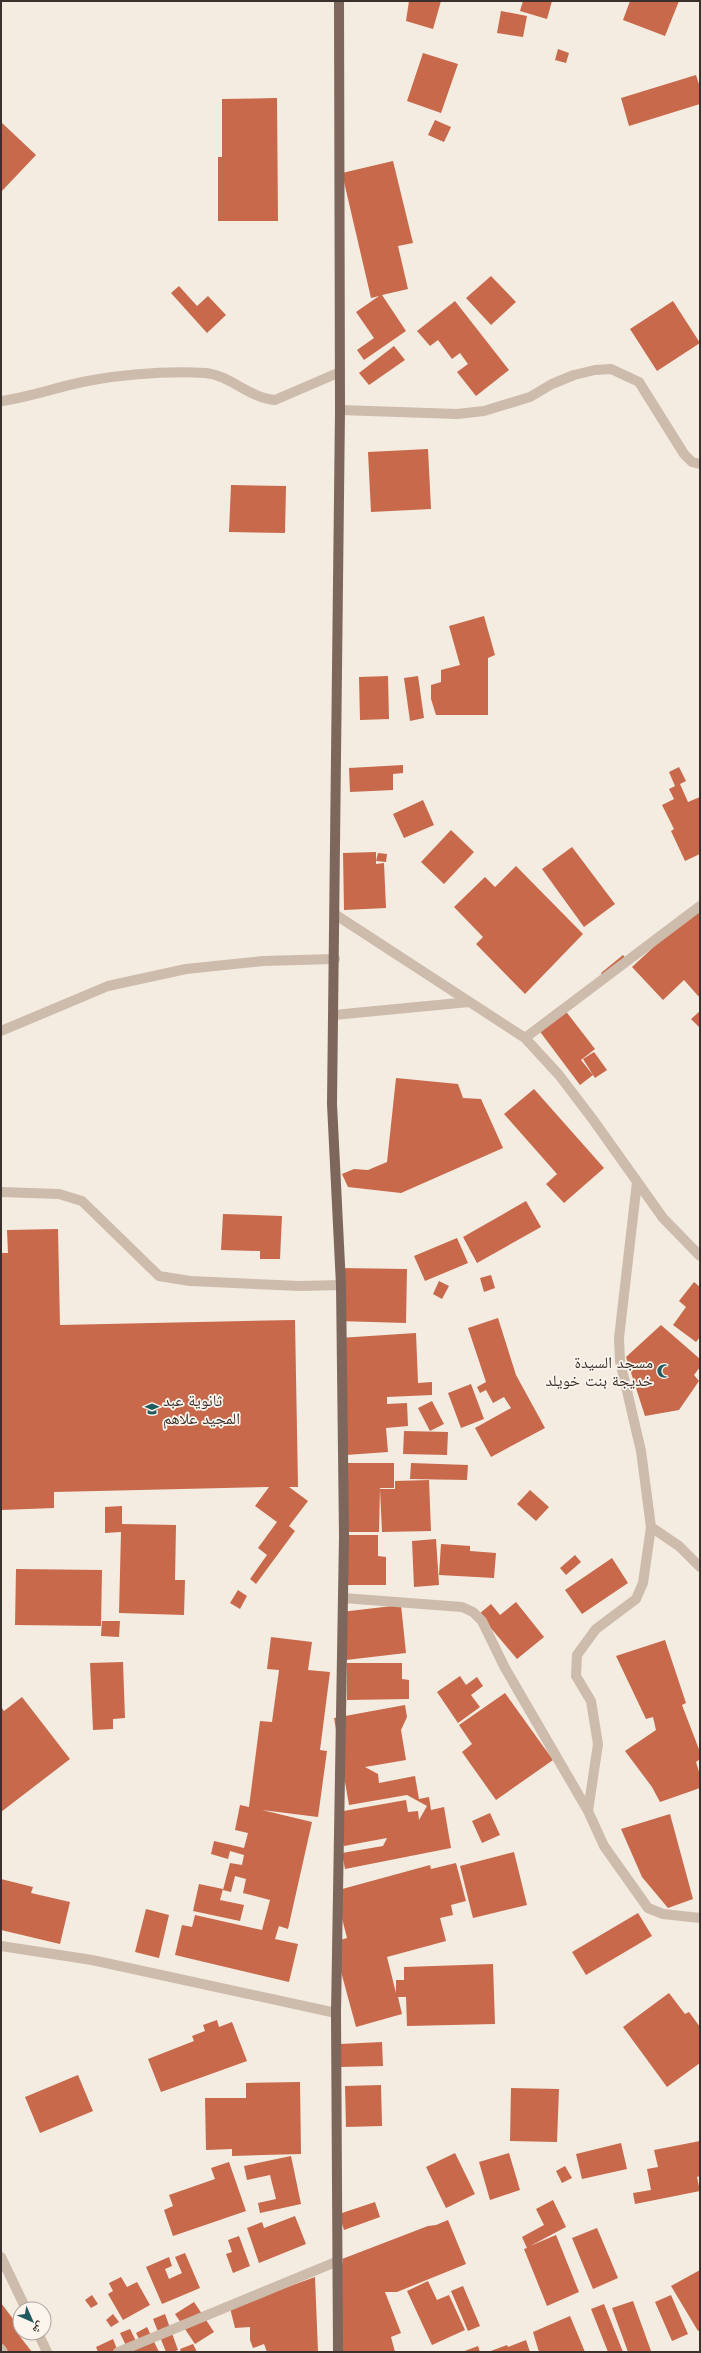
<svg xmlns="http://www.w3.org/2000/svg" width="701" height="2353" font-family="Jost,'Noto Naskh Arabic',sans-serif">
<rect width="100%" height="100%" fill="#f4ebe1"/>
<path fill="#c8694b" d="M409,1H441L433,29L406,21Z
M523,1H552L547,19L520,11Z
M630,1H679L665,36L623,20Z
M501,11L527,16L523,37L497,33Z
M558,49L569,53L566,63L555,60Z
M423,53L458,64L441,113L407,101Z
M696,75L700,87V104L629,126L621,98Z
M277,98L278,221H218V157H222V99Z
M435,120L451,127L444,142L428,135Z
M1,122L36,155L1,192Z
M393,161L413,243L398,246L408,289L382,295L406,331L364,360L357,350L374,338L356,312L379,296L371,298L342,173Z
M491,276L516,302L491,325L466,298Z
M179,286L197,306L208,296L226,315L207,333L171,293Z
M455,301L509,370L476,396L457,372L468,364L460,353L452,359L438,340L430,346L417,331Z
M673,301L700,343L657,371L630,329Z
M394,346L405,360L369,385L359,373Z
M428,449L431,509L371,512L368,452Z
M231,485L286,486L285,533L229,532Z
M484,616L495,655L488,658V715H436L431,699V685L441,682V670L460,665L449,626Z
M388,676L389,719L360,720L359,677Z
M418,676L424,718L410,721L404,678Z
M403,765V773L393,774V790L350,792L349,768Z
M679,767L686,781L680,784L688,802L700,797V854L685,861L671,831L674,829L662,805L674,799L669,789L675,786L669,772Z
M423,800L434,825L404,838L393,814Z
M451,830L474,852L444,884L421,862Z
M572,847L615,904L584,927L542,869Z
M376,852V864L384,863L386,908L344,910L343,853Z
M378,853L387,854L386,862L376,861Z
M516,866L583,934L525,994L476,944L483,937L454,907L485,877L495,887Z
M700,904V998L684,980L663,1000L632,967Z
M623,955L628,961L605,979L601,973Z
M561,1005L595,1049L581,1060L593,1075L580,1085L535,1025Z
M700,1011V1028L691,1019Z
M594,1052L607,1070L595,1078L583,1059Z
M396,1078L458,1084L463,1098L481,1099L503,1148L401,1193L348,1187L342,1174L354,1169L368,1170L387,1162Z
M534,1089L604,1168L564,1203L546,1184L557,1174L504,1114Z
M526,1201L541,1227L477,1263L463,1237Z
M223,1214L282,1216L280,1259H260V1251L221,1250Z
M58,1229L60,1325L295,1320L298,1487H289L308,1501L289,1526L295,1531L256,1584L250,1579L267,1555L258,1548L277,1522L255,1506L269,1487L54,1492V1508L1,1510V1253H8L7,1230Z
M457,1238L468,1263L425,1281L414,1256Z
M339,1268L407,1269L406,1323L338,1321Z
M491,1275L495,1288L484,1292L480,1278Z
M439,1281L449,1286L442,1299L433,1294Z
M694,1282L700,1287V1337L696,1342L673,1325L686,1307L679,1301Z
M498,1318L516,1375L545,1428L491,1457L475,1428L511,1408L504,1397L493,1403L486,1390L480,1393L477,1387L486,1382L468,1328Z
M661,1325L700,1359V1367L694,1375L699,1381L679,1410L645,1416L626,1357Z
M416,1333L418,1383L432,1382V1395L387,1397V1404L407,1403L408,1426L386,1428L388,1452L346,1455L339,1338Z
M471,1384L484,1419L461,1428L448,1393Z
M432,1401L444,1424L430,1431L418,1408Z
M404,1431L448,1432L447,1455L403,1454Z
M339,1463H394V1488H380L379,1532H339Z
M411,1463L468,1465L467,1480L410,1479Z
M429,1480L431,1531L382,1532L380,1489H395V1481Z
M530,1490L549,1507L536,1521L517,1504Z
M122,1506V1524L176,1525L175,1580H185L184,1615L119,1613L121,1532L105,1533V1507Z
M347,1535H378V1556L386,1557V1585H347Z
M436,1539L439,1585L414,1587L412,1541Z
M441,1544L470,1546V1551L496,1553L494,1578L439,1575Z
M575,1555L581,1562L566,1575L560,1568Z
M612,1558L628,1583L582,1614L565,1590Z
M16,1569L102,1570L101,1626L15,1625Z
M238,1590L247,1596L240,1609L230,1603Z
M516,1602L544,1637L517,1659L479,1614L491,1604L500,1615Z
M401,1605L406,1653L346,1660L341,1612Z
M102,1621H120L119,1637L101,1636Z
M271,1637L312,1642L308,1670L330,1672L320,1750L327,1751L318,1817L262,1810L312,1822L288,1929L279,1926L275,1939L298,1944L289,1982L175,1955L182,1925L192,1927L195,1915L262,1930L270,1900L243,1893L246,1879L235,1876L231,1892L223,1890L230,1863L242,1865L244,1855L230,1851L228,1859L211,1854L214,1841L244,1848L248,1833L235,1830L240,1805L249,1807L260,1721L272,1722L279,1670L267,1669Z
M665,1640L686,1703L682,1705L700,1752V1759L696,1762L700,1775V1788L660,1802L652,1787L625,1751L656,1730L653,1717L646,1719L616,1656Z
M123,1662L125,1718L113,1719V1729L93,1730L90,1663Z
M347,1663H402V1679L409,1680V1699L347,1700Z
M460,1676L466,1685L477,1677L483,1686L471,1695L480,1707L458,1723L437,1692Z
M505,1693L553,1760L496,1800L462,1752L472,1744L459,1725Z
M22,1697L70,1759L1,1812V1707L4,1711Z
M405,1705L407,1717L401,1730L406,1760L365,1767L378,1774L379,1783L415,1776L419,1799L429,1797L431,1810L444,1807L451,1848L345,1869L342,1853L383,1846L387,1838L344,1846L338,1812L406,1800L408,1812L418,1811L419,1820L427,1806L407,1795L349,1805L334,1718Z
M490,1813L500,1835L482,1843L472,1821Z
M670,1814L693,1899L668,1908L642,1877L621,1829Z
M514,1852L527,1905L473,1918L460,1866Z
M456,1863L466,1901L451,1905L453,1915L440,1918L446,1941L387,1957L396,1993V1980H404V1967L493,1964L495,2024L407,2026L406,1997H398L402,2014L356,2027L333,1942L347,1938L335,1891L430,1865L431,1869Z
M1,1879L33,1887L31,1893L70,1902L60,1944L1,1930Z
M199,1884L223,1889L220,1900L244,1905L240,1921L193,1911Z
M146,1909L169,1915L159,1958L135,1952Z
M638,1913L652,1936L586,1975L572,1952Z
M669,1993L685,2014L689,2012L700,2027V2063L667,2087L623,2027Z
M217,2020L219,2027L232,2022L247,2061L161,2092L148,2059L194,2041L192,2036L205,2031L203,2025Z
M382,2042L383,2066L340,2067V2044Z
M78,2075L93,2111L40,2133L25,2097Z
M300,2082L301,2154L232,2156V2149L206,2150L205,2098H246V2083Z
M381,2085L382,2126L346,2127L345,2086Z
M511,2088L559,2089L557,2142L510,2141Z
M700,2141V2176L697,2177L700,2191L635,2204L633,2193L651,2190L647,2169L658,2167L654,2150Z
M621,2143L627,2169L582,2179L576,2154Z
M455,2153L475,2194L446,2208L426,2167Z
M509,2153L520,2190L490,2200L479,2162Z
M291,2156L301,2204L260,2213L258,2203L276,2199L270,2175L247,2180L244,2166Z
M229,2162L246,2211L173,2236L164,2210L173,2206L169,2195L215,2179L211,2168Z
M565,2166L572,2178L562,2183L556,2171Z
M553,2200L566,2227L530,2246L556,2235L579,2292L547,2306L524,2249L527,2248L522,2237L544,2225L536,2209Z
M375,2202L380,2217L344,2230L339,2214Z
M295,2216L306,2244L259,2263L247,2228L262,2222L264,2228Z
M448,2220L466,2264L397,2292H385L401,2333L391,2337L395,2352H339L342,2259L428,2226L436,2225Z
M597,2228L618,2278L593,2289L572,2238Z
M239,2236L250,2266L233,2273L226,2254L232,2252L228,2240Z
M185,2253L200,2288L162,2304L146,2267L169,2257L172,2266L165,2269L169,2279L182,2273L175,2257Z
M700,2270V2330L698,2331L671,2286Z
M121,2277L127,2287L137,2282L150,2305L123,2320L108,2294L113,2291L109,2283Z
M315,2277L318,2352H267L264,2344L253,2348L250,2340V2327L235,2328L230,2308Z
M428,2281L437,2300L449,2295L465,2330L432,2345L407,2291Z
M463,2286L480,2326L468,2331L451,2291Z
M92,2295L98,2304L91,2308L85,2300Z
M671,2295L688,2334L672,2341L655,2302Z
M633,2301L651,2351L649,2352H628L612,2308Z
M194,2302L214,2332L195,2344L175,2314Z
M1,2303L20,2328L18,2334L32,2352H3L1,2350Z
M604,2304L623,2352H608L591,2309Z
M113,2314L119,2322L111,2327L106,2320Z
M165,2314L178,2350L173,2352H166L153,2319Z
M570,2316L585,2352H539L533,2332Z
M147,2327L159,2352H129L120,2333L130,2329L137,2343L140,2341L136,2333Z
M113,2339L117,2349L111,2352H98L96,2347Z
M526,2340L530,2352H488L507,2345L508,2347Z
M193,2344L197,2352H181L180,2349Z
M478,2346L480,2352H462Z"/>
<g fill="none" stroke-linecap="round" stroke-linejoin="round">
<path stroke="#cdbbac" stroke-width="10" d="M1,401C32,397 62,385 93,380C129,374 168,371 205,373C230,375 249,398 275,400L340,372
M340,410L457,414L484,411L530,397L552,384L574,375L595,370L611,369L639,382L684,454L692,462L700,464
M336,915L525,1038L559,1075L594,1121L663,1218L700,1256
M334,1015L469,1002
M1,1031L108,986L186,969L263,961L335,959
M525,1038L700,906
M637,1182L619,1338L620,1361L641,1451L651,1527L679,1546L700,1567
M1,1192L59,1194L82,1201L159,1276L190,1281L300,1286L341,1285
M651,1527L643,1583L636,1599L596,1629L577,1655L576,1676L591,1701L598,1744L588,1811L604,1846L648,1908L663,1914L700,1918
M343,1598L462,1607L473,1612L482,1621L505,1668L588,1811
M1,1946L92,1960L336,2013
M1,2257L26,2309
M38,2333L47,2352
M1,2349L3,2352
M118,2352L338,2261"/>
<path stroke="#7d675c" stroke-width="10" d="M338,2352L336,2013L344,1536L341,1285L332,1104L340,410L339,1"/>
</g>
<defs>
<symbol id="mosque-bare" viewBox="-9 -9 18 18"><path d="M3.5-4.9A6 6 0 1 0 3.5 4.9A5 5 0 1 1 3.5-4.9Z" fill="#1f5a5e" stroke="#fbf5ee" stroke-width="2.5" paint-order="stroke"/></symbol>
<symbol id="school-bare" viewBox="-9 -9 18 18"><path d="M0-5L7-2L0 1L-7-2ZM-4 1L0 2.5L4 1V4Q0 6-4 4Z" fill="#1f5a5e" stroke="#fbf5ee" stroke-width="2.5" paint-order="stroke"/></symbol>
</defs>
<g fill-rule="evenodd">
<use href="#mosque-bare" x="654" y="1361" width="20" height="20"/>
<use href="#school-bare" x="142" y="1399" width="20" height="20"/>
</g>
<g text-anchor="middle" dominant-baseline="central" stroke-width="3.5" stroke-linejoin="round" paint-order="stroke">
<g font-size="16" fill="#3b302b" stroke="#fbf5ee" text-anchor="end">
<text x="653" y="1362">مسجد السيدة<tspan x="653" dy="18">خديجة بنت خويلد</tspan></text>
<text x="163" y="1400" text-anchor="start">ثانوية عبد<tspan x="163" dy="18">المجيد علاهم</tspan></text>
</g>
</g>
<rect width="701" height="2353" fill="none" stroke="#3b302b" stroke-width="4"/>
<g transform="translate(32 2321) rotate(135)"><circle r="19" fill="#fbf5ee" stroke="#aea6a0"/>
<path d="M0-3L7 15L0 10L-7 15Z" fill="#1f5a5e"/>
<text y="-6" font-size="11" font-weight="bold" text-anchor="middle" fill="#3b302b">ش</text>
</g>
</svg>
